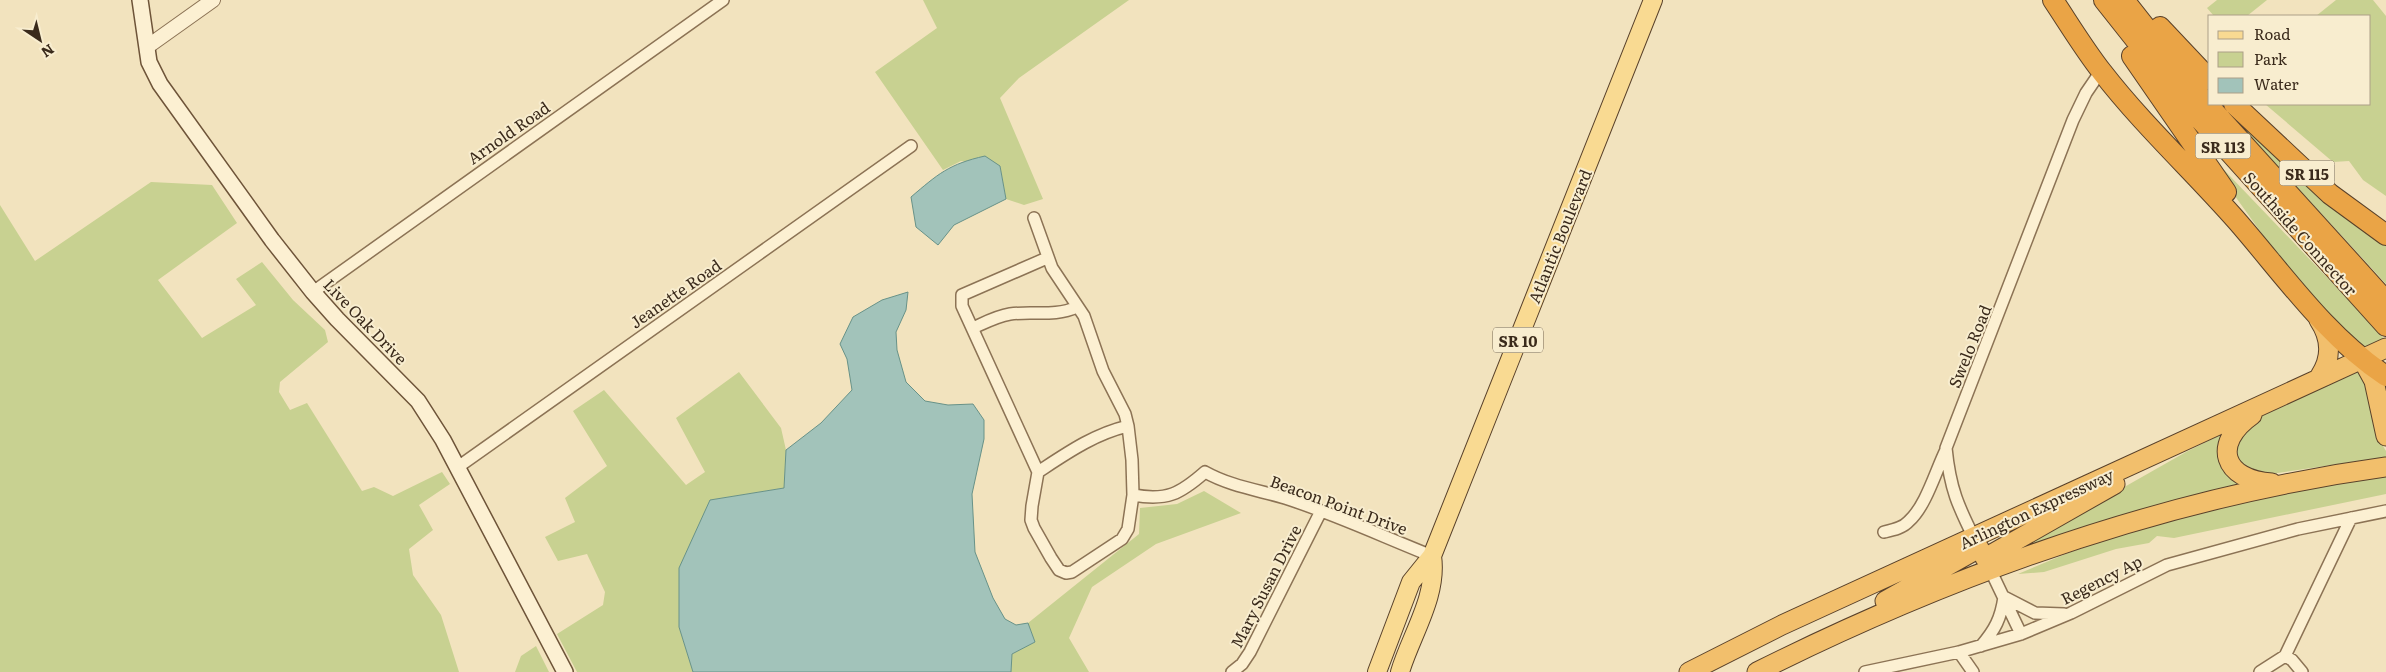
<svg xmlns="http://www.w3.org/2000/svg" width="2386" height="672" font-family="Literata,serif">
<rect width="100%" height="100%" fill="#f2e3be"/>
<path fill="#c8d191" d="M923,0H1129L1019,78L1000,98L1043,199L1024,205L1006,199L1000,166L961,161L943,170L875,72L937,28Z
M2217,0H2267L2247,16H2214L2207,8Z
M2336,0H2373L2386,16V196L2363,180L2349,161L2333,162L2265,104H2370V16H2316Z
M2221,104H2228L2386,239V284Z
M2207,152L2363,315L2386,341L2361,351L2283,263L2204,153Z
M151,182L212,185L237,223L158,280L202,338L256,305L236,279L262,262L293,300L325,330L328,342L280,382L279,392L290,410L307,403L362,491L374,487L393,496L442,472L450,484L419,505L433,530L409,549L413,575L441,615L459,672H0V205L35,261Z
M2349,369H2365L2380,441L2386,451V457L2264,475C2248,474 2239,464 2235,449L2249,426L2261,416Z
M739,372L781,428L786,450L784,488L710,500L679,627L693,672H577L557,634L603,605L605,592L587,554L558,561L545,537L575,522L565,498L607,466L573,411L604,390L686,485L705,472L676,418Z
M2226,432L2249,484L2001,557L2186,452Z
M2386,473V494L2174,538L2157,536L2149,543L2116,549L2044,572L2018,574L2068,553L2170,517Z
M1204,491L1241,513L1156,544L1092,587L1069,638L1089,672H1011L1012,654L1035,642L1028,623L1139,534L1140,508L1177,504Z
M536,646L549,672H515L521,656Z"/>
<path fill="#a2c3ba" stroke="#689288" d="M985,156L1000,166L1006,199L954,225L938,245L916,227L911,197C938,174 949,164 985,156Z
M908,292L906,310L896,332L897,350L906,382L925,401L948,405L973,404L984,420V439L972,494L975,552L993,598L1005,619L1016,625L1028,623L1035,642L1012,654L1011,672H693L679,627V568L710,500L784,488L786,450L821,423L852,390L847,359L840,344L853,317L882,300Z"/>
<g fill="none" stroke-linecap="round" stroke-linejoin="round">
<defs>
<path id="minor" d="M1034,218L1052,268L1084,316L1103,371L1125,414L1128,426L1132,460L1133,495L1128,529L1122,539L1072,572L1066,573L1059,570L1051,558L1034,528L1031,520L1032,506L1038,472L962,306V295L1047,258
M313,292L723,0
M973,328C986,322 997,316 1010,314C1033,311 1055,317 1077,307
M458,467L911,146
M1038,472C1067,453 1094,434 1128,426
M1133,495C1167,501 1180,494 1205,472C1230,486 1258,490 1285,498C1335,514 1384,537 1432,556
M1884,532C1893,530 1903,528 1909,521C1926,506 1936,470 1946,450
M1976,542C1958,506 1950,489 1946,448L2073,120L2086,93L2101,71
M1988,565L2021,634
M2004,597L2035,613L2064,614
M1981,646C1995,630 2001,618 2004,597
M1959,652L1973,672
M2285,656L2351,518
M1232,672L1242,664L1250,652L1321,511
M1865,672L1959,652L2021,634L2071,613L2167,565L2298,529L2386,511
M2260,672L2285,656L2292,660L2302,672"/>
<path id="tertiary" d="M147,47L213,0"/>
<path id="secondary" d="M140,0L149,62L160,84L272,240L313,292L337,319L418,401L443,440L565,672"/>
<path id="primary" d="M1377,672L1411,582L1432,556L1653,0
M1400,672C1411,635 1438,596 1432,556"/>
<path id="trunk" d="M2319,320C2331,338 2332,358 2320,376
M2362,359L2374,381L2386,436
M2252,415C2211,444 2223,480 2272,483
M1985,558L2115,484
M1885,601L1979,548
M1689,672L1782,625L2386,348
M1757,672C1955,573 2166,497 2386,467"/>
<path id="motorway" d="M2053,0C2069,24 2084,49 2102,72C2143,125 2193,171 2237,221C2284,275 2326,336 2386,376
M2104,0L2188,106L2386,326
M2124,0L2198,94L2386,301
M2160,27L2210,80
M2132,56L2226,192
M2234,104L2330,194L2386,235"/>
</defs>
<use href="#minor" stroke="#8c7355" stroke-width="14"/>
<use href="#tertiary" stroke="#8c7355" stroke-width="16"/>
<use href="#secondary" stroke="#6e5439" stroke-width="18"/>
<use href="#primary" stroke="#59412a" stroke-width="20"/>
<use href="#trunk" stroke="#59412a" stroke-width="21"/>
<use href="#motorway" stroke="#59412a" stroke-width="22"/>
<use href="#minor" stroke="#fcf0d2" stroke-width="11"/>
<use href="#tertiary" stroke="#fcf0d2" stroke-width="14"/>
<use href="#secondary" stroke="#fcf0d2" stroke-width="15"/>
<use href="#primary" stroke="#f9da92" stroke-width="18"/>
<use href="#trunk" stroke="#f2bf6c" stroke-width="19"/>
<use href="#motorway" stroke="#eaa446" stroke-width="20"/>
</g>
<g text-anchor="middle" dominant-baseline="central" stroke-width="4" stroke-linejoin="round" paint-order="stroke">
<g fill="#f8edcf" stroke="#736451" stroke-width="1">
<rect x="2195.5" y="133.5" width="55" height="25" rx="4"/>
<rect x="2279.5" y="160.5" width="55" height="25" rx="4"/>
<rect x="1493" y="327.5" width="50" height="25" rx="4"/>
</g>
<g font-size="15" font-weight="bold" fill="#3a2a1b">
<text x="2223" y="146">SR 113</text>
<text x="2307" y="173">SR 115</text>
<text x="1518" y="340">SR 10</text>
</g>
<g font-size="16" fill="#3a2a1b" stroke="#f8edcf">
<text transform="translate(508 132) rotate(-35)">Arnold Road</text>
<text transform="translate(2301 233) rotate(48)">Southside Connector</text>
<text transform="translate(1559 236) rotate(-68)">Atlantic Boulevard</text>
<text transform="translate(675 293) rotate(-35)">Jeanette Road</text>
<text transform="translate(366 321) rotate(46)">Live Oak Drive</text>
<text transform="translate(1969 346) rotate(-68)">Swelo Road</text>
<text transform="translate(1339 504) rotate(20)">Beacon Point Drive</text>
<text transform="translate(2036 508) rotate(-25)">Arlington Expressway</text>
<text transform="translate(2101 579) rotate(-27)">Regency Ap</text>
<text transform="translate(1265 586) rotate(-63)">Mary Susan Drive</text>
</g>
</g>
<rect x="2208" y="15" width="162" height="90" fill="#f8edcf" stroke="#ac9f87"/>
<rect x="2218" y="31" width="25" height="8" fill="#f9da92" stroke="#ac9f87"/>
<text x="2254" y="40" font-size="15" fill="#3a2a1b">Road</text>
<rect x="2218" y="52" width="25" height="15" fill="#c8d191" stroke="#ac9f87"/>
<text x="2254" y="65" font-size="15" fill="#3a2a1b">Park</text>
<rect x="2218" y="78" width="25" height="15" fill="#a2c3ba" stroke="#ac9f87"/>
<text x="2254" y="90" font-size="15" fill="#3a2a1b">Water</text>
<g transform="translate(40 40) rotate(145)" stroke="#f8edcf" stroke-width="4" paint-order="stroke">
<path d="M0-4L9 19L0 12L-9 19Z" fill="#3a2a1b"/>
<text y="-8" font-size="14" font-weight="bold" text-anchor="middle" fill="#3a2a1b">N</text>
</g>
</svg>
